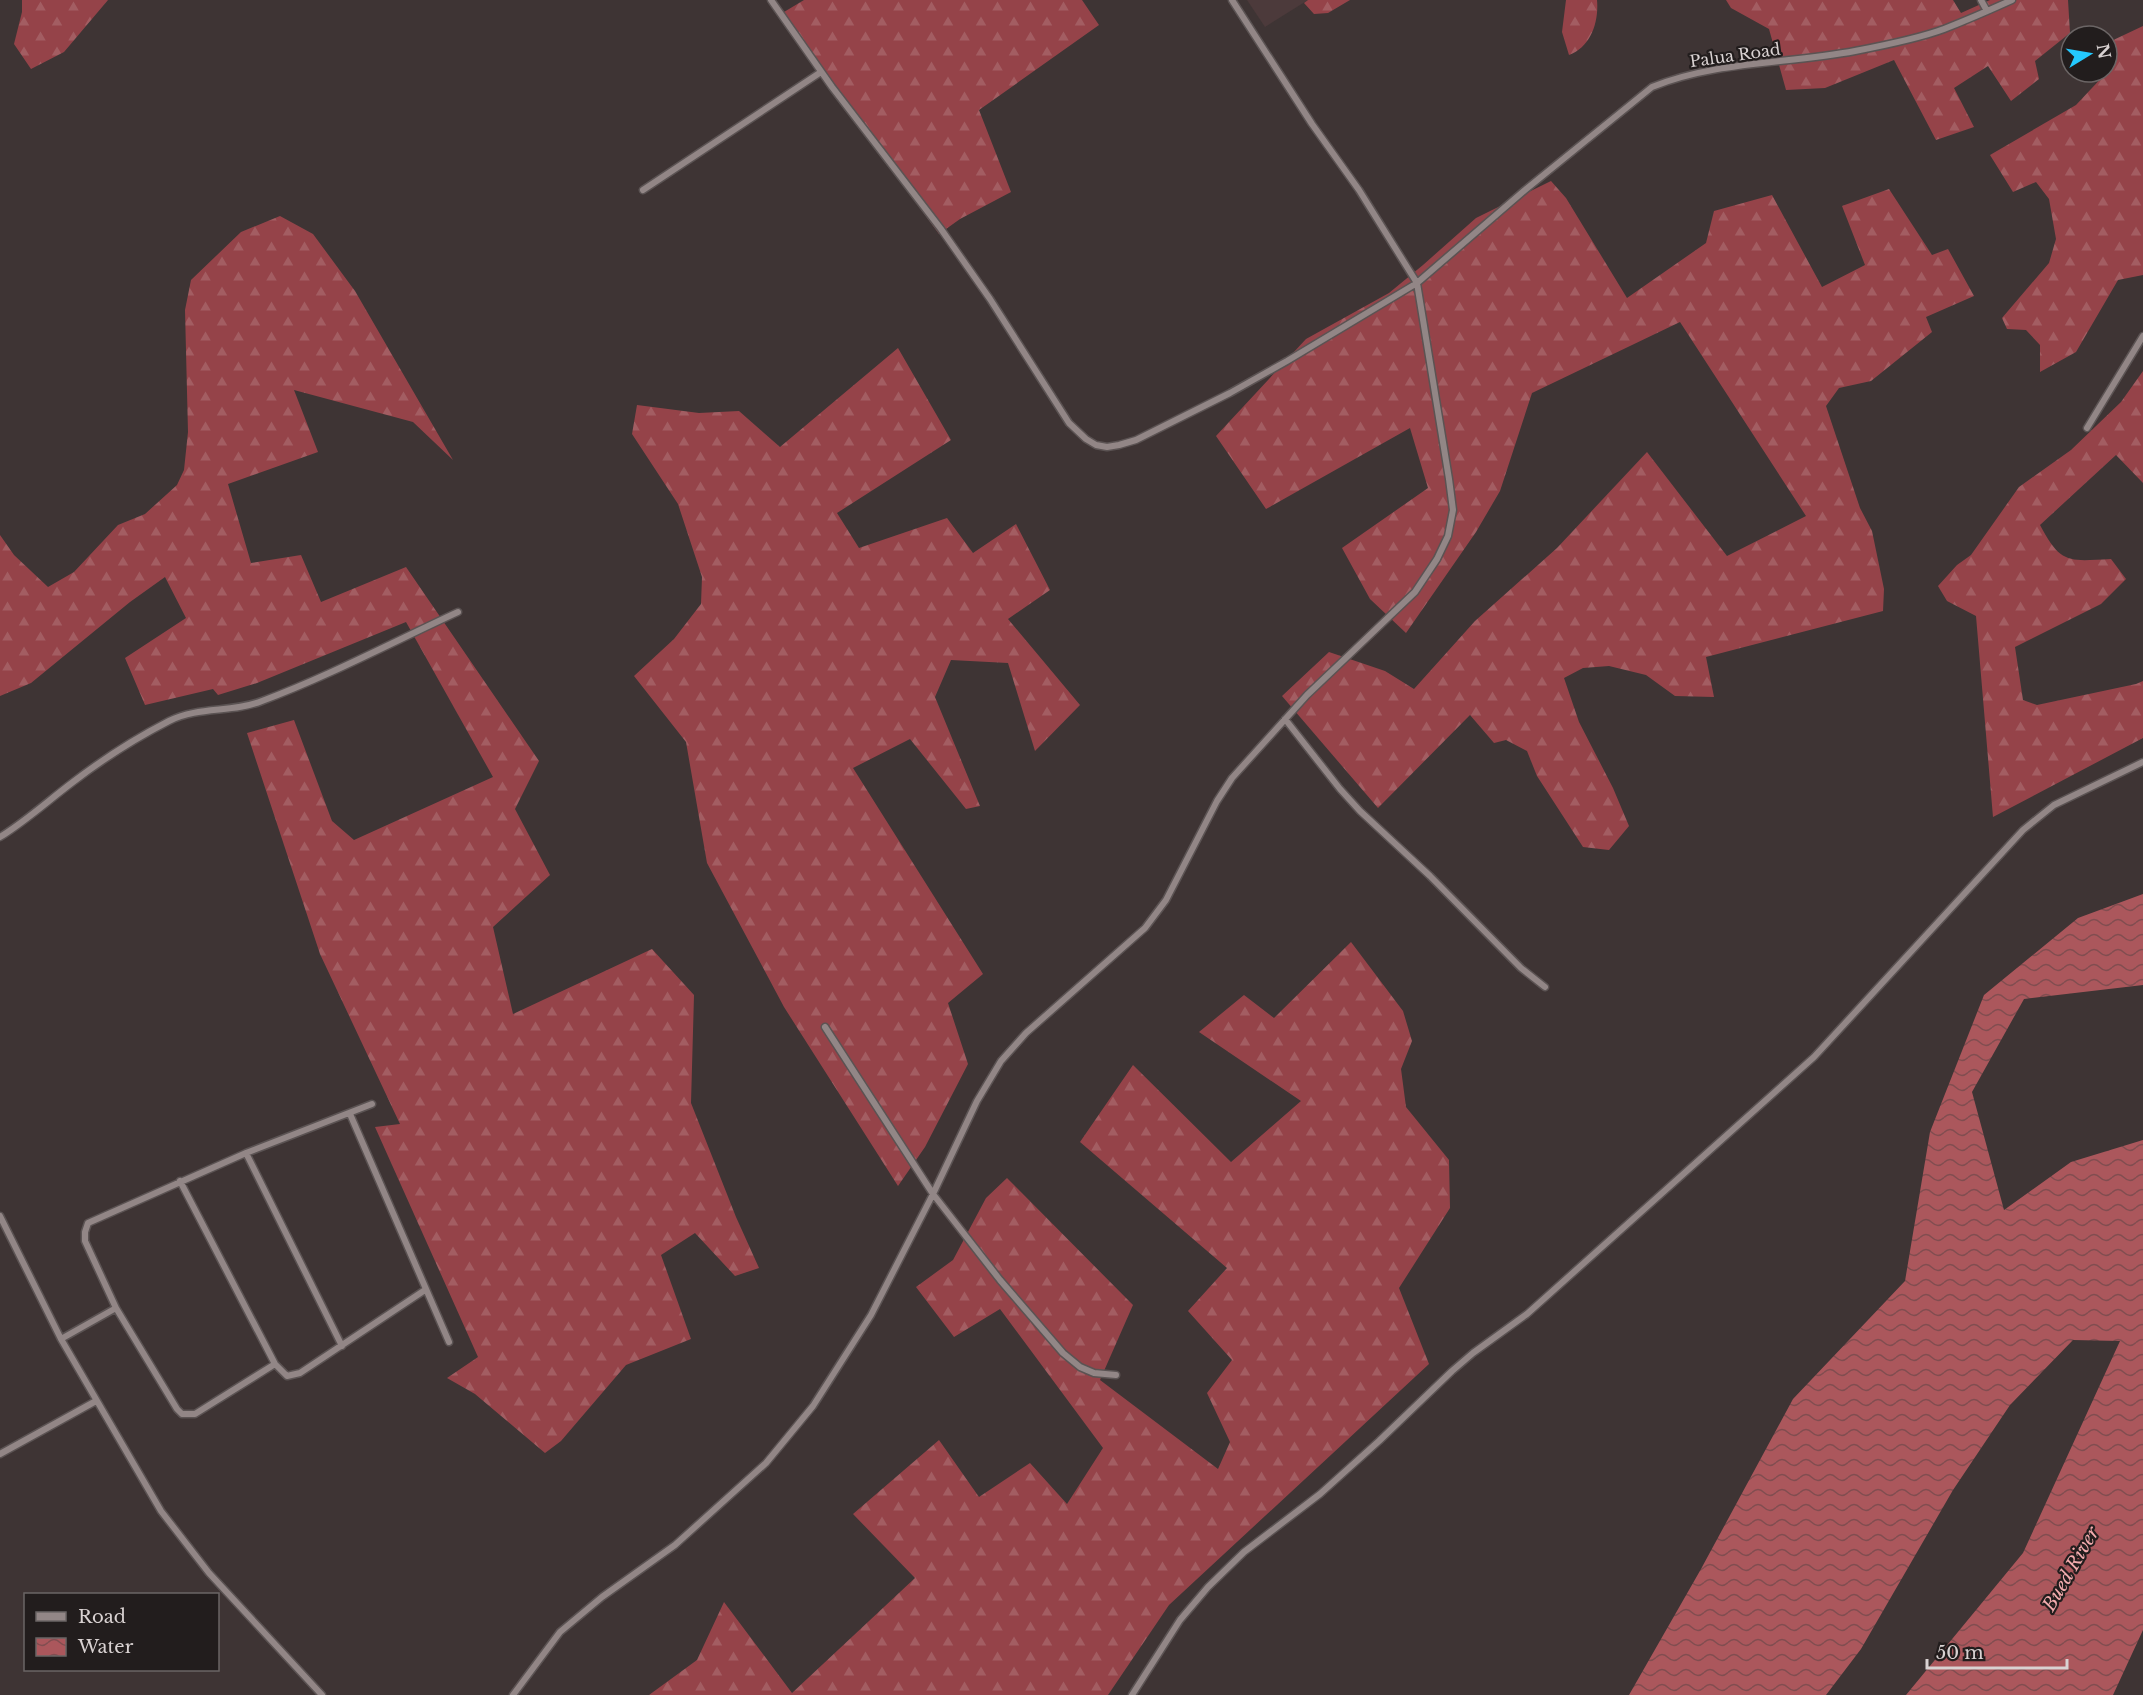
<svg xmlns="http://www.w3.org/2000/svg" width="2143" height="1695" font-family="'Libre Baskerville',serif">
<defs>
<pattern id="forest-firs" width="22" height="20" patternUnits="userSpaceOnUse" patternTransform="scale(1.5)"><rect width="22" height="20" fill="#954349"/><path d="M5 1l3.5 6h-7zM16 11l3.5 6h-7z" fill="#a35d62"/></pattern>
<pattern id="water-waves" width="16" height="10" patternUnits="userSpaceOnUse" patternTransform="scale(1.5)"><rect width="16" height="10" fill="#ab575c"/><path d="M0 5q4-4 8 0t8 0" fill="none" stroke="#814d50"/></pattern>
</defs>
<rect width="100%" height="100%" fill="#3e3434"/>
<path fill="#4c3a3b" d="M1247,0H1308L1265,27Z"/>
<path fill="url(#forest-firs)" d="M22,0H108L64,52L31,69L14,44L22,12Z
M804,0H1082L1099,25L979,110L1011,192L960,219L939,234L779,15Z
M1308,0H1350L1328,13L1314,14L1304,3Z
M1566,0H1597C1599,22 1591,47 1569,55L1562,32Z
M1726,0H1953L1961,13L1990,0H2068L2070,33L2035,61L2039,79L2011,101L1988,66L1954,88L1974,127L1936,140L1894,60L1825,88L1786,90L1769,29L1731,8Z
M2143,26V275L2118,280L2076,352L2040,372V345L2026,330L2007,329L2002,318L2049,263L2056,239L2049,199L2036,182L2013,192L1990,155L2076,105L2107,72V43Z
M1551,181L1566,198L1627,298L1706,243L1714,211L1772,195L1822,287L1865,265L1842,206L1889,189L1932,255L1948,249L1974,296L1926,317L1932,332L1871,381L1839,388L1826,406L1860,508L1872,531L1884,589L1883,611L1706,657L1714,697L1675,696L1646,675L1609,666L1583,668L1564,678L1579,722L1613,788L1629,826L1609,850L1583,847L1537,776L1527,751L1506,740L1494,743L1470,715L1378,808L1282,696L1329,652L1385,671L1414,689L1475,621L1557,548L1647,452L1727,556L1806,516L1680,322L1532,393L1500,491L1476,532L1406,633L1370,599L1342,548L1428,488L1410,428L1266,509L1216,436L1306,339L1389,293L1423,265L1476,218Z
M280,216L313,234L355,291L453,460L413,422L294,390L318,452L228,484L251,563L301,555L321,602L406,567L539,761L515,809L550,875L493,927L513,1014L652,949L694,995L691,1103L736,1217L759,1268L735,1276L695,1233L661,1255L691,1339L626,1365L561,1441L545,1453L475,1394L447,1378L478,1357L375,1127L400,1124L320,954L247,733L294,720L332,821L354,840L493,777L406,622L257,683L218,695L213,689L145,705L125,658L186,618L165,577L130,602L31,683L0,696V535L14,555L48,587L74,572L118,525L145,514L177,485L184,470L188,432L185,310L191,280L241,232Z
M898,348L951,440L837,513L859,548L947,518L973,553L1016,524L1050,590L1008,619L1080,705L1035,751L1008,663L951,660L935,697L980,806L966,809L910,739L853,768L983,974L948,1003L968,1064L925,1147L898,1186L784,1007L707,863L686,742L634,676L674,639L701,604L702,577L678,504L632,434L637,405L699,413L739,411L780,447Z
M2143,371V483L2116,455L2040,525C2061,565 2069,561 2111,559L2126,579L2101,604L2015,647L2023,700L2037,705L2136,684L2143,681V738L1993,817L1976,616L1947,601L1938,586L1957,565L1971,555L2019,487L2071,450L2121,402Z
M1351,942L1403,1011L1412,1041L1401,1069L1406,1107L1449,1160L1450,1208L1399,1288L1429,1364L1169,1605L1108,1695H649L697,1660L724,1602L792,1693L915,1578L853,1514L939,1440L979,1497L1030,1463L1067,1504L1103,1448L1000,1309L954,1337L916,1287L953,1260L986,1198L1007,1178L1133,1305L1100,1380L1218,1469L1230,1442L1207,1393L1232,1360L1188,1311L1227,1268L1080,1142L1133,1065L1231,1162L1301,1101L1199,1032L1244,995L1274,1018Z"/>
<path fill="url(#water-waves)" d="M2143,894V985L2024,999L1972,1092L2004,1210L2071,1162L2143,1140V1630L2113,1695H1906L2023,1553L2120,1341L2073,1340L2010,1405L1953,1490L1861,1649L1826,1695H1629L1701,1569L1793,1399L1905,1281L1930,1132L1984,995L2078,918Z"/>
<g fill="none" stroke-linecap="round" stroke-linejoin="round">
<defs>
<path id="minor" d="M771,0L832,87L941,229L990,299L1069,423L1086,439L1096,445L1107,447L1119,445L1136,440L1230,393L1287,361L1417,283L1525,190L1652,87C1716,61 1787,64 1855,51C1881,46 1920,38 1944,29C1967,20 1990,10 2012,0
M1981,0L1987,11
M643,190L821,72
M2087,428L2143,336
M1285,719L1340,789L1360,811L1430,876L1521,968L1545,987
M0,837C26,821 49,800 73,782C103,759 136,738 169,721C199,706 232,713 262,701C329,676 393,642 458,612
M825,1027L933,1194L1000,1280L1063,1353L1080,1367L1094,1373L1116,1375
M350,1114L449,1342
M246,1153L342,1346
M180,1181L275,1364L287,1376L300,1373L425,1290
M0,1216L61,1339L161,1511L209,1573L322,1695
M116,1308L177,1409L182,1414H195L275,1364
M61,1339L116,1308L85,1241V1232L88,1223L246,1153L372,1104
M0,1454L96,1401
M513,1695L560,1632L602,1597L675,1545L766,1463L813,1406L871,1315L933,1194L977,1101L1001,1061L1026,1033L1145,928L1166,900L1217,801L1232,778L1307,695L1415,592L1437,559L1448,536L1453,510L1449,479L1417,283L1359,190L1312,124L1232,0
M1132,1695L1180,1620L1208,1587L1244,1552L1320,1494L1379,1441L1452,1371L1473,1353L1527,1314L1814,1057L2023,830L2054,805L2143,762"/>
</defs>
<use href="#minor" stroke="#5b5353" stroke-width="9"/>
<use href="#minor" stroke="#928686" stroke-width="6"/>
</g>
<g text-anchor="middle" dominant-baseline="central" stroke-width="4.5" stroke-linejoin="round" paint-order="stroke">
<g font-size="16" fill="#d9d2d2" stroke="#221d1d">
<text transform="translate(1735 55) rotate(-8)">Palua Road</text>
</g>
<g font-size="18" font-style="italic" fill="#f3acae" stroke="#221d1d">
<text transform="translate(2071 1569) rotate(-60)">Bued River</text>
</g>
</g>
<rect x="24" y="1593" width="195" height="78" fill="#221d1d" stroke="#6b6565" stroke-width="1.5"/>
<rect x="36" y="1612" width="30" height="9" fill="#928686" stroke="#6b6565" stroke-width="1.5"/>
<text x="78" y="1623" font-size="18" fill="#d9d2d2">Road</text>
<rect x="36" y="1638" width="30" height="18" fill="url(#water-waves)" stroke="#6b6565" stroke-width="1.5"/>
<text x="78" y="1653" font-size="18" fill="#d9d2d2">Water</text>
<g transform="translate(2089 54) rotate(79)"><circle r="28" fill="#221d1d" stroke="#6b6565" stroke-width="1.5"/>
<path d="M0-4.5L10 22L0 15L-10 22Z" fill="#24c9fe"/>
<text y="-9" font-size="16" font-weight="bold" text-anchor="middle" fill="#d9d2d2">N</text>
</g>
<path d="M1927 1659v9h140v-9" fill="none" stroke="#d9d2d2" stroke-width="3"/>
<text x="1936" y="1659" font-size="18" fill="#d9d2d2" stroke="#221d1d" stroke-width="4.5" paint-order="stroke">50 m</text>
</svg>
